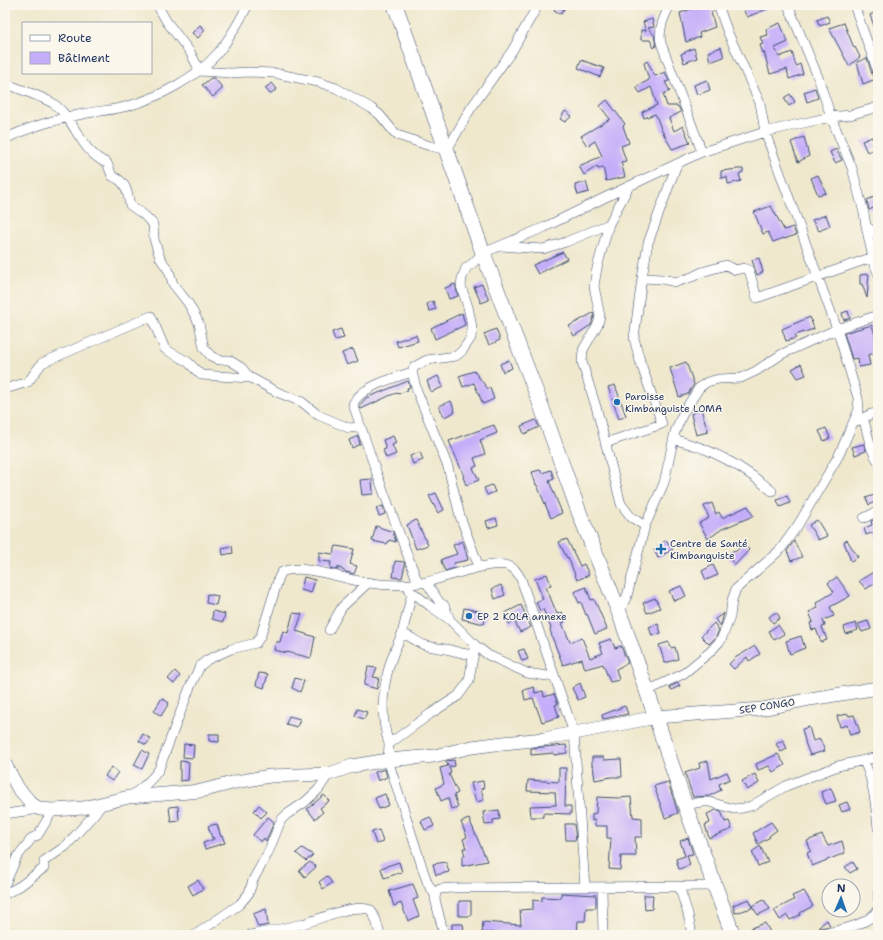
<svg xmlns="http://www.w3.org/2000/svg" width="883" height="940" font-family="'Shantell Sans',sans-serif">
<rect width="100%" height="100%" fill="#fbf7ec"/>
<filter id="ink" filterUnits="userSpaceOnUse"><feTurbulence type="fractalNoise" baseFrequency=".025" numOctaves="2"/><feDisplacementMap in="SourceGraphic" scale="8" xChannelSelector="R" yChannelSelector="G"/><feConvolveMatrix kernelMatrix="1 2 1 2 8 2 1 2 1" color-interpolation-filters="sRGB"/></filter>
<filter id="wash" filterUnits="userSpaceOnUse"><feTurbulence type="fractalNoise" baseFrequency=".012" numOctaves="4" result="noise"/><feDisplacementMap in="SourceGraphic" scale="16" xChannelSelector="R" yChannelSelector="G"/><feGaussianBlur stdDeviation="0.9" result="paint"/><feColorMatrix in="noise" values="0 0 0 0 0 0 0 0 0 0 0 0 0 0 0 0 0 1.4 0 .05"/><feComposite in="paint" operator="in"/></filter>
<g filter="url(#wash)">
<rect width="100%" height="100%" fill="#efe8cd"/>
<g id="blocks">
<path fill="#c5aef9" d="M557,5H566L561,14L554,10Z
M712,5L714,11L711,12L715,27L699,33L700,37L686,42L680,13L697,7Z
M741,5H777L747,17Z
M878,11V34H877L870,15Z
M827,16L830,22L820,26L817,20Z
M652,19L654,27L648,28L654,35L656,46L654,48L650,40H641V30L646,31L643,22Z
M780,23L788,42L775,48L779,57L792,52L796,66L800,64L803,74L789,79L787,69L770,74L764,52L763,53L760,45L763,44L760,37L768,35L766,29Z
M844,23L854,48L855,47L860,57L849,66L829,28Z
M200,25L205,30L198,38L192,33Z
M721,47L724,57L710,62L708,52Z
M694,48L697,58L684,63L681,54Z
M867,58L872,74L876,79L863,84L857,62Z
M581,60L604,68L600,77L578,68Z
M647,61L655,76L665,72L669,81L665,82L670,91L663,94L667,106H678L681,112L669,118L674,131L683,126L690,143L672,149L661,129L656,115L655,114L644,118L642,112L657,105L651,87L640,93L636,87L649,80L644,63Z
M211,78H214L223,88L213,97L202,85Z
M707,80L710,90L697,95L694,85Z
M272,83L277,89L270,94L265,88Z
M815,88L818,98L807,102L804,92Z
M790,94L795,102L789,106L784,98Z
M607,100L625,124L623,126L629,143L621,146L626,161L621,162L625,177L606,181L603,167L598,169L597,166L584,175L579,166L602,156L595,141L587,146L581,136L610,119L600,106Z
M565,111L572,116L565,122L560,119Z
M804,137L809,156L798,162L791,142Z
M872,137L877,148L867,152L862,141Z
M836,149L842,160L835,163L830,152Z
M738,169H743V172L739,174L741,181L728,184L727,177L721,178V171Z
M818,175L826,193L818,195L811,178Z
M586,182L589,192L578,195L575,185Z
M874,197L878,206L869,210L867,200Z
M771,206L784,230L793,227L796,235L784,239V238L773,242L768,232L763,234L754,212Z
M826,215L830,226L819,231L812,220Z
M563,252L567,259L538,274L533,265Z
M759,258L763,272L757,275L752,260Z
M869,274L867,298L862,284H860V275Z
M455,284L458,296L449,299L445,288Z
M482,284L489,300L481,303L474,287Z
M433,301L436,309L429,311L427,304Z
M848,311L850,318L844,320L842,313Z
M462,313L465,325L435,339L431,328Z
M593,313L594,316L591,325L574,336L569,326Z
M810,317L814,329L795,335L796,338L786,341L782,329Z
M872,325L878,345V352L868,355L870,365L859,367L858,358L852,359L844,333Z
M341,329L344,338L335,340L332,332Z
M496,329L500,340L489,345L484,334Z
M416,335L418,341L398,347L396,341Z
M353,349L358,361L347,365L342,353Z
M509,360L512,368L503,372L500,364Z
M686,362L694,384L688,394L679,397L670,368Z
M801,364L806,375L798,378L792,369Z
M474,371L488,389L490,388L494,399L483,404L474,383L463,387L459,376Z
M438,376L443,387L431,392L427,381Z
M408,381L410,387L407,388L408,390L398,394L397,393L391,395L361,409L360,405L366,398Z
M615,385L626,416L619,419L608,387Z
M451,401L455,412L444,417L439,406Z
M701,409L708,432L696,435L691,414Z
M536,420L539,427L524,434L521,426Z
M494,425L497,433L480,440L485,454L474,458L477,466L473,468L479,480L466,485L463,477L464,476L449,441Z
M826,428L830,438L824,441L819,431Z
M358,436L360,444L352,448L349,440Z
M393,436L396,443L392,445L396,454L386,458L383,450L386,449L383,440Z
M864,444L866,451L855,455L852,447Z
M420,452L423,460L413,464L410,456Z
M540,470L542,473L551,470L554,479L549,481L562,513L551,518L537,485H536L532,472Z
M372,479L373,494L362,495L360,480Z
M492,485L495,492L487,495L484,488Z
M436,493L444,510L438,513L429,496Z
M874,495L877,501L869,505L866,498Z
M787,496L790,503L780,507L777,500Z
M712,503L716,514L719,512L722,518L748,506L753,516L722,529L708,539L699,523L709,518L704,506Z
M383,506L385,514L379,516L376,508Z
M496,518L498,525L488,528L486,521Z
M878,518V538L877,539L875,532L866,535L864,528L872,525L871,521Z
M416,520L428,545L416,549L407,525Z
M817,520L827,536L818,540L809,525Z
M376,526L393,532L396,542L389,540L387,544L372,541Z
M567,539L580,566L584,564L589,575L577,580L568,557L567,558L559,542Z
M666,540L673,549L658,558L654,550Z
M847,540L858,557L851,561L844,542Z
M463,541L468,560L454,563L455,568L445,571L441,561L442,559L457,554L453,545Z
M794,541L802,557L791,561L787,551Z
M744,544L749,550L735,565L727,556L734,550L735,552Z
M232,546L233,553L223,555L222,548Z
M336,546L354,549L350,564L357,566L354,574L346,572L338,567V570L330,568L331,562L319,561V552L333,554Z
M395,561L404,562L405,565L402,578L393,577Z
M713,565L718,575L706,580L702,571Z
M878,569V581L866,589L859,581Z
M547,574L551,585L546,587L557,614L562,612L565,622L562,623L570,642L582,638L590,658L603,653L599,643L611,639L615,648L621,646L628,663L616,669L619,680L610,682L603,664L585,669L582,659L563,665L552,637L550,629L551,628L543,609L540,611L536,602L543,599L535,579Z
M304,577L315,580L311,593L301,590Z
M837,577L850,596L830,607L834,616L823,620L825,626L822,627L827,640L821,642L816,629L812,630L810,623L813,622L809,612L818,608L816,603L834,592L828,583Z
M501,585L505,595L495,599L492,589Z
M681,586L686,596L674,601L669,591Z
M586,587L591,600L593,599L596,603L607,629L595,634L587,614L586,615L581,602L579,603L574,592Z
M207,594L218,596L216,605L206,603Z
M655,598L660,608L647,613L643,603Z
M521,605L531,627L520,632L515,622L509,624L505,613Z
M464,608L487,613L484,624L462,619Z
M213,611L225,614L223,622L212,619Z
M293,613L302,614L296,631L315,637L311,658L287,652V653L274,650L276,642H280L283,631L288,633Z
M724,613L721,625H719L715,619Z
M774,613H777L780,618L773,623L769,617Z
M868,621L871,629L862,632L858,624Z
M714,623L719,630L716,637L709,644L701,636Z
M856,623L858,630L846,634L844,627Z
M658,624L661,633L652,636L649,627Z
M778,625L784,634L774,640L769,631Z
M801,636L805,648L790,654L786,641Z
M669,642L671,648L675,647L678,659L665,663L659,645Z
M755,646L760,654L749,661L747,657L734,669L729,664L735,658Z
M524,649L528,659L522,661L518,651Z
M368,667L377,668L373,677L379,678L377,689L364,685Z
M175,671L180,676L174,684L168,679Z
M259,673L268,674L264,688L256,685Z
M295,678L304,681L300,692L292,688Z
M580,683L585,697L578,700L572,688Z
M678,683L680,686L671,690L669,687Z
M534,687L535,693L543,691L544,697L554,694L558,704L555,705L559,717L542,722L533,698L525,700L523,690Z
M162,698L169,703L161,716L154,711Z
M625,706L628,714L603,719L602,715Z
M357,709L367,712L364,719L355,716Z
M848,714L849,716L854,715L860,732L850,735L847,725L840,727L837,716Z
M289,716L300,719L297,727L286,724Z
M809,727L813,741L820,739L825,751L810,755L806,745L802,729Z
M143,734L151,739L146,745L139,741Z
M209,734H219V742L209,741Z
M783,740L787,749L781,752L776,744Z
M184,744L194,745L193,758L183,757Z
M566,745L567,753L554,755V753L531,755V748Z
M142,750L149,754L142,769L134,765Z
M778,754L785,765L773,772L769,766L758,770L756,764Z
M592,757H604V760L621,759L622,777H611L595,780L593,766H592Z
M454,760L455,766L449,767L451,773L449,774L458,793L454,795L458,807L451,809L448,798L441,801L436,788L444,784L440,768L448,766L446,761Z
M180,761L189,762L188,780L180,781Z
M708,761L711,779L727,772L730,779L719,784L721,790L709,796L693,797L685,773L700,768L699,763Z
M111,767L118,772L112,781L105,776Z
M559,768H566L565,806H571V814L543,813V817H531L530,806L556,805L555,792L527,791L528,780L559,782Z
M385,769L387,777L378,781L375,772Z
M755,774L759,783L747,790L742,781Z
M483,781L484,788L481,789L484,800L476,802L471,783Z
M668,782L678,813L665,818L654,786Z
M831,788L836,801L826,804L821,792Z
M385,794L389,805L379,809L375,798Z
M324,795L329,801L320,808L323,812L315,819L307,809Z
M597,797L617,798L631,797L633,817L642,818V837H635L636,856H621L620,870L609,869L611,838H607V826H595V820L592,821V814L596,813Z
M847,802L850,809L842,812L839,805Z
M259,805L267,812L261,818L254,811Z
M178,806L179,821L171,822L169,807Z
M499,810L500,819L493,820V824L485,825L483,812Z
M716,810L721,811L725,822L729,821L732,829L709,838L705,825L710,823L707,814Z
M268,817L274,822L266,841L264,838L261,842L253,835Z
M430,817L434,826L425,830L421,821Z
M469,819L487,861L462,866V856H465L463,848H466L463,839L467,837L461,822Z
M771,822L777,830L769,836L770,837L758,844L753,833Z
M217,824L221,837L222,836L225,843L205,849L203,843L214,839L213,837L212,838L208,826Z
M565,824H574L576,840H566Z
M379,830L383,842L376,844L372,832Z
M822,835L828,846L842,841L845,853L812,866L807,853L811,851L807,841Z
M688,838L693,854L687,855L690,865L679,869L676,859L685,856L680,841Z
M760,846L768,862L758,866L752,852Z
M302,848L313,855L306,861L296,853Z
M310,862L316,867L305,877L299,870Z
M399,862L402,872L384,878L381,868Z
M446,862L449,872L436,875L433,864Z
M853,862L857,869L850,873L845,867Z
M327,876L332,883L323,889L319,882Z
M198,880L203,889L193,895L188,886Z
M413,884L418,898L413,900L419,916L408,921L401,903L394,906L389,891Z
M804,891L813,906L800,913V915L790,920L787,915L780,920L774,910L794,900L792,896Z
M561,893L596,895V908H586L585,921H578L577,935H519V934H508V932L482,933L483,922L521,925L520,910L533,909V900L542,901V897L561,898Z
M644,895H653L652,909L645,910Z
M749,899L752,908L735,913L733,905Z
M764,900L770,909L758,915L752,906Z
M459,901H471V916H459Z
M266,909L268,925L258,927L253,914Z
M827,920L830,926L820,928L819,927Z
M765,923L770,932L763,935H755L751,928Z
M452,924H463L464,932H452Z"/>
</g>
</g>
<g filter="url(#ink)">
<use href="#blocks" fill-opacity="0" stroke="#3b4b6f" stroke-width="1"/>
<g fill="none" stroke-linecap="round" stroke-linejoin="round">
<defs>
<path id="street" d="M157,5L167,22L190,52L200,71
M670,5C664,17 658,29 661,43L702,152
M788,5L818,77L831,117L852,168L864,213L866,226L874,263L878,273
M854,5L878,72
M200,71L231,73L248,72L274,73L318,82L336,88L371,108L380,115L394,132L400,136L430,146L447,150L471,108L512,51L538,5
M5,83C18,89 44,97 54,104C76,120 80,152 107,163L112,176C127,182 127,191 130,205L144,215L153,224L154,239L160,258L169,271L173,284L188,303L199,323L204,348L211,356L219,360H229L242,368L249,377L277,392L302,402L318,415L349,428L360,427
M5,139C29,127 57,119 83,114C98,111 114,110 128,106C158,98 197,77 217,54C229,40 239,22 248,5
M629,186L609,224L597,268L594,286L600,316L598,324L583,350L582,362L597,410L621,504L631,517L645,526
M866,226L878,235
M501,246L543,249L566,242L609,224
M642,278L648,243L677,164
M412,372C395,378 361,386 353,404L377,474L418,583
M5,389L28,382L42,363L151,316L165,349L188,362L201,375L251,378
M863,418C868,432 869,449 878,461
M857,421L871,414L878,413
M674,439C685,443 698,446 709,451C732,461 753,475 772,491
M605,443L662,424L640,361L634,338L642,278L662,279L676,282L692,277L702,272L726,265L736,270L743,268L749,270L757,298L873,257
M864,518L878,511
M479,567L460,516L448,467L417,391L412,372L414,367L427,360L456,356L462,351L471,338L472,329L471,321L468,307L461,286L462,278L466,268L473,263L483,253L545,227L606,197L702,152L765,132L799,124L831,117L850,115L878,107
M426,582L440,603L444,605L450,620L475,645L469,681L458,696L430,714L389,744L388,760L424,873L428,884L435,895
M409,591L415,594L430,606L450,620
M412,593L402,634C410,635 416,642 424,645C431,647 438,648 446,649C455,651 464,654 474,655
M619,612L627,596L645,526L664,483L675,432L683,413L699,388L707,382L719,379L741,378L756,371L782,354L837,329L878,315
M329,630L342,607L369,582
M475,645L488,655L527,673L554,677
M647,691L683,674L710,652L721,640L730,617L732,600L736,589L780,550L798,525L839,455L859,409L858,398L837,329L765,132L760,103L728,33L718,5
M389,744C377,707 385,668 402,634
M863,760C873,777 876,807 878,828
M130,797C141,788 152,781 159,769L190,687L200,666L207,660L231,649L256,643L261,635L279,577L282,572C300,564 335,576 354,580C372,584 393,586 411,584C416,583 422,583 426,582C446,578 492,559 509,566C515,568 518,573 521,579L574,733L585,887
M685,805L701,802H710L734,809L743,808L751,806L786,786L838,766L878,757
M5,814L40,809
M5,884L17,857L32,838L38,835L53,810
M679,886L688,914L692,935
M602,887L603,935
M878,893V899
M5,894L20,886L44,868V861L66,846L103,804
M195,935L240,904L249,893L253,880L268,853L281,820L286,815L305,802L318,790L329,774
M250,935C267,932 285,928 302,924C322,919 351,903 371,910L376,920L380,935
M444,935L435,899L436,892L440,889L452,888L715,886
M818,935C834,931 870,926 878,909"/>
<path id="secondary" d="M5,764L18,788L32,804L40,809L53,810L83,808L129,797L201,791L236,782L270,776L329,774L352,766L388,760L434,756L472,747L503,743L544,739L656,717L762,709L810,699L878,688"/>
<path id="primary" d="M395,5L483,253L539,400L579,512L619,612L647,691L685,805L733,935"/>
</defs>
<use href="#street" stroke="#3b4b6f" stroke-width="10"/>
<use href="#secondary" stroke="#3b4b6f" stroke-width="14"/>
<use href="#primary" stroke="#3b4b6f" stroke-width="16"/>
<use href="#street" stroke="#fff" stroke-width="9"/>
<use href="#secondary" stroke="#fff" stroke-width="13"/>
<use href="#primary" stroke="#fff" stroke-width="15"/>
</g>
</g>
<g fill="#1f6fb2" stroke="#fbf7ec" stroke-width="1.5">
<circle cx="617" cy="402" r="4"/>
<path d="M659 543h4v4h4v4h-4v4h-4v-4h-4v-4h4z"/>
<circle cx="469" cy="616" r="4"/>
</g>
<g text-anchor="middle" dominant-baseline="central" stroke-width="3" stroke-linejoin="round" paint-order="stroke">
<g font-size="10" fill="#1b2f5e" stroke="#fbf7ec" text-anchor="start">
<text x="625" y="396">Paroisse<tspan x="625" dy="12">Kimbanguiste LOMA</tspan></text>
<text x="670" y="543">Centre de Santé<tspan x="670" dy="12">Kimbanguiste</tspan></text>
<text x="477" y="616">EP 2 KOLA annexe</text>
</g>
<g font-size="10" fill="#1b2f5e" stroke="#fbf7ec">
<text transform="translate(767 706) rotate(-9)">SEP CONGO</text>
</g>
</g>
<rect width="883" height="940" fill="none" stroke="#fbf7ec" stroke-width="20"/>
<rect x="22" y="22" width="130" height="52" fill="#fbf7ec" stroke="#a1a7b3"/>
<rect x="30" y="35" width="20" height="6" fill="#ffffff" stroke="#a1a7b3"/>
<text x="58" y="42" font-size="12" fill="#1b2f5e">Route</text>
<rect x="30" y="52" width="20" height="12" fill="#c5aef9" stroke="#a1a7b3"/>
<text x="58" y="62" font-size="12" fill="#1b2f5e">Bâtiment</text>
<g transform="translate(841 898) rotate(2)"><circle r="19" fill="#fbf7ec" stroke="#a1a7b3"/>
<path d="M0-3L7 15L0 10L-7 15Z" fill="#1f6fb2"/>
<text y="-6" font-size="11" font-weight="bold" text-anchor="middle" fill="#1b2f5e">N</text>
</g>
</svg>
